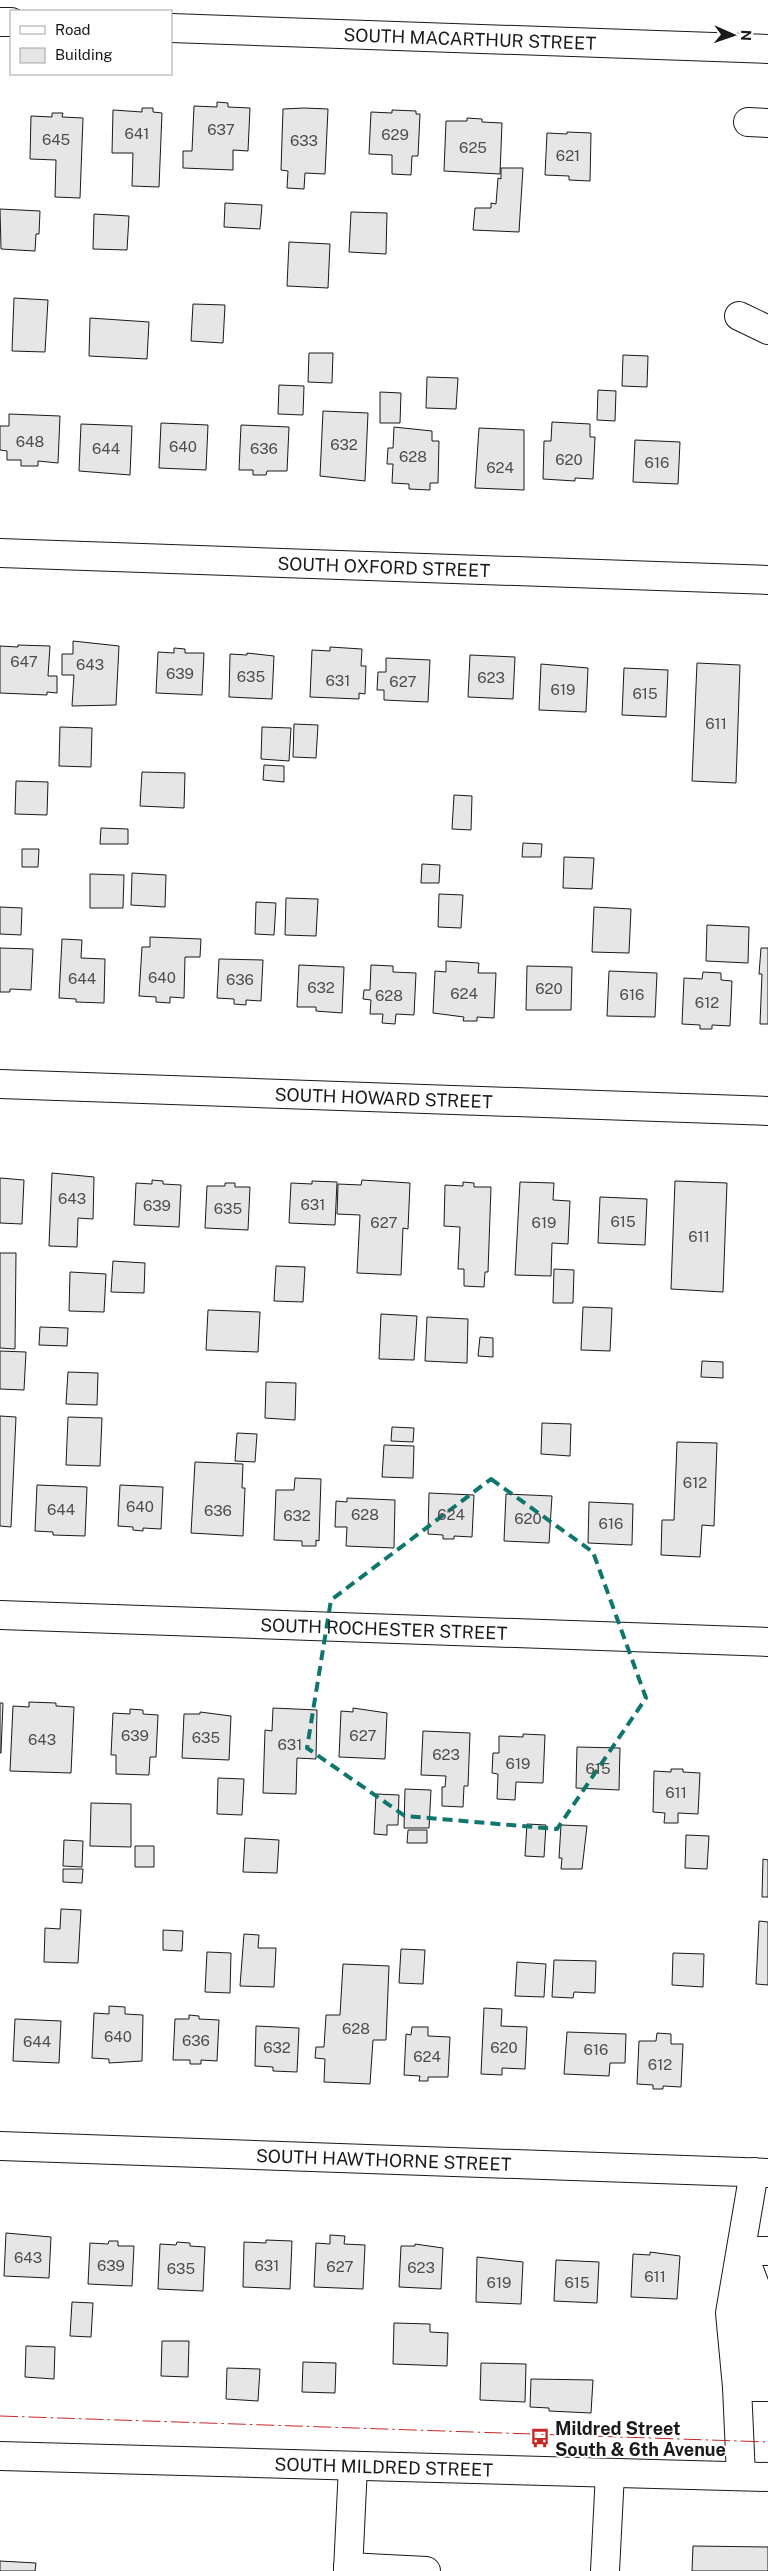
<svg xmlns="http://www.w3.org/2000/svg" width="768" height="2571" font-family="'Public Sans',sans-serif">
<rect width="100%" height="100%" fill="#fff"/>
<path fill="#e6e6e6" stroke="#1a1a1a" d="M217,102L228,103V107L250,108L248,151L233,150V170L183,168V151H192L194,106L217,107Z
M142,108H153V112L162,113L159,187L132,186L133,153H112L113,110L142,112Z
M304,108L328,109L325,174L305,173L304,189L287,188L288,171L281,170L283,109Z
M392,110L416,111V114H420L418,156H412L411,175L392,174V155L369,154L371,112L392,113Z
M52,113H63L62,117L83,118L80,198L55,197L56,160L30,159L31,116L52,117Z
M467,118L482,119V122L502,123L500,174L444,171L446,121H467Z
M567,132L591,133L590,181L569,180V176L545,175L547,133L567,134Z
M501,168H523L519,232L473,230L475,208H491V203L496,204L498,178L501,179Z
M225,203L262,205L260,229L224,227Z
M0,209L40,211L39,234H36L35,251L1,249Z
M351,212L387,213L386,254L349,252Z
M94,214L129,216L127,250L93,249Z
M289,242L330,244L328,288L287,286Z
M14,298L48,300L45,352L12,351Z
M193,304L225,305L223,343L191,341Z
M90,318L149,322L147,359L89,356Z
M309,353H333L332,383L308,382Z
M623,355L648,356L647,387L622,386Z
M427,377L458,378L456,409L426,408Z
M279,385L304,386L303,415L278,414Z
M598,390L616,391L615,421L597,420Z
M380,392L401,393L400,423H380Z
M323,411L368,413L365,481L320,476Z
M9,414L60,416L58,463L38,461V466H21V460H7V451L0,450V426H9Z
M552,422L590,424V437H595L593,479L575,478V481L543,479L544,441H551Z
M161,423L208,425L206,470L159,468Z
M81,424L132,426L130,475L79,471Z
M241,425L289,427L287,471H267L266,475H253V470H239Z
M394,427L432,431V441H439L438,483H430V490L409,489V484L392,483L393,464H387L388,448H393Z
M479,428L524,430V490L475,488Z
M635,440L680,442L678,484L633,482Z
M73,641L119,646L116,705L72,706L74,675H62V654H73Z
M18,645L50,646L48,676H57V693L47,692V695L0,693V646L18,647Z
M330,647L362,649L361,666H366L365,694L359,693V699L310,697L312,650L330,651Z
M174,648L185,649V653H204L202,695L156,693L158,652L174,653Z
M247,653L274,656L272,699L229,697L230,654L247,655Z
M470,655L515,657L513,699L468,697Z
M386,658L430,660L428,702L384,700V690H377L378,672H386Z
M697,663L740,665L736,783L692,781Z
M541,664L588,668L586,712L539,710Z
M624,668L668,670L666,717L622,715Z
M294,724L318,725L316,758L293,757Z
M60,727L92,728L91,767L59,766Z
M262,727L291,728L289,761L261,759Z
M264,765L284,766V782L263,780Z
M142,772L185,773L184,808L140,806Z
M16,781L48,782L47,815L15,814Z
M454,795L472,796L471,830L452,829Z
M101,828L128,829V844H100Z
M523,843L542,844L541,857H522Z
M22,849H39L38,867H22Z
M564,857L594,858L592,889L563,888Z
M422,864L440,865L439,883H421Z
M132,873L166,875L165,907L131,905Z
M90,874L124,875L123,908H90Z
M439,894L463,895L461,928L438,927Z
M286,898L318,899L316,936L285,935Z
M256,902L276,903L274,935L255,934Z
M0,907L22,908L21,935L0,934Z
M594,907L631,909L629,953L592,952Z
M707,925L749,927L748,963L706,961Z
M150,937L201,939L200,957H185L184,998L170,997V1003L156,1002V997L139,996L142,947H150Z
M62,939L82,940L81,958L105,959L104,1003L76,1002V999L59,998Z
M0,948L33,949L31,990L10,989V992H0Z
M761,948H768V1024H760L762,974H759Z
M219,959L263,960L261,1001L246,1000V1005L234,1004V999L217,998Z
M446,961L479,963L478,973H496L494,1018L477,1017V1021H463L464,1017L433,1013L435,971L446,972Z
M299,965L344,967L342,1013L316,1011V1007H297Z
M371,965L393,966V972L416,973L414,1015L396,1014L395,1024L382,1023L383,1014H370L371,1000L363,999L364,990H370Z
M527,966L572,967L571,1010H526Z
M609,971L657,973L655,1017L607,1016Z
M703,972L721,973V980L732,981L730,1026L712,1025V1029H700V1025L682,1024L684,978L702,979Z
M52,1173L94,1177L93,1219L78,1218L77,1247L49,1246Z
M0,1178L24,1180L22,1224L0,1223Z
M152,1180L163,1181V1184L181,1185L179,1227L134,1225L136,1183L152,1184Z
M362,1180L410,1183L408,1229L403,1228L401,1275L357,1273L360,1215L337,1214L338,1184L361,1185Z
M312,1181L337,1182L335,1225L289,1223L291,1183L312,1184Z
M675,1181L727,1183L723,1292L671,1289Z
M463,1182L474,1183V1187H491L488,1272H485L484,1287L464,1286V1269H458L460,1227L444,1226L445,1185L463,1186Z
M520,1182L554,1183L553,1200L570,1201L568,1244L552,1243L551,1276L515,1275Z
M225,1183H235V1187H250L248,1230L205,1228L207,1186H225Z
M600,1197L647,1199L645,1245L598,1243Z
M0,1253H16L15,1349L0,1348Z
M113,1261L145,1263L144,1293L111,1292Z
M276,1266L305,1267L303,1302L274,1301Z
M554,1269L574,1270L573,1303H553Z
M70,1272L106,1274L104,1312L69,1311Z
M583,1307L612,1308L610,1351L581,1350Z
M208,1310L260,1312L258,1352L206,1350Z
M381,1314L417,1316L414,1360L379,1359Z
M427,1317L468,1319L467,1363L425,1361Z
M40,1327L68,1328L67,1346L39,1345Z
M480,1337L493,1338V1357L478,1356Z
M0,1351L26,1352L24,1390L0,1389Z
M702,1361L723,1362V1378L701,1377Z
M68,1372L98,1373L97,1405L66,1404Z
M266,1382L296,1383L295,1420L265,1418Z
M0,1416L16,1417L11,1527L0,1526Z
M68,1417L102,1418L100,1466L66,1465Z
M542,1423L571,1424L570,1456L541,1454Z
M392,1427L414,1428L413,1442L391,1441Z
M237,1433L257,1434L255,1462L235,1461Z
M677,1442L717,1443L714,1526L702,1525L700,1557L661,1555L662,1520H674Z
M384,1445L414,1446L413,1478L382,1477Z
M195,1462L243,1464L242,1488H245L243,1536L191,1533Z
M295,1478L321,1479L319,1541L316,1540V1546H302V1541L274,1540L276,1490H294Z
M37,1485L87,1487L85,1536L53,1535V1532L35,1531Z
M120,1485L163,1487L161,1529L143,1528V1531L133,1530V1527L118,1526Z
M429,1493L474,1495L472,1537L454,1536V1539H443V1535L428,1534Z
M506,1494L552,1496L549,1543L504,1541Z
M347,1498L395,1500L394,1548L346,1546L347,1527H335L336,1501L347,1502Z
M589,1502L633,1504L632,1545L588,1543Z
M29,1702L56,1703V1706L74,1707L71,1773L10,1771L13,1706L29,1707Z
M0,1703H3L1,1753H0Z
M273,1708L317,1710L316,1759L297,1758L296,1794L263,1793L265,1730L272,1731Z
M353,1708L387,1713L385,1759L339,1757L341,1711L353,1712Z
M130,1709L143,1710V1714L158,1715L156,1757H150L149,1775L116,1774V1755H111L113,1713L130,1714Z
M200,1712L231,1716L229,1760L182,1758L184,1714H200Z
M423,1731L470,1733L468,1786H464L463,1807L442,1806V1787H445L446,1776L421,1775Z
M523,1734L545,1735L543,1783L516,1782L515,1800L497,1799L498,1774L492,1773L493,1753H499V1736L523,1737Z
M577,1747L620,1748L619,1790L576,1788Z
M671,1769H683V1772L700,1773L698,1814L678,1813V1823H664L665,1813L653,1812L654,1771L671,1772Z
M218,1778L244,1779L242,1815L217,1814Z
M405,1789L431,1790L429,1828H404Z
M376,1794L399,1795L398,1825H387V1835L374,1834Z
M91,1803L131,1804V1847L90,1846Z
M527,1824L546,1825L544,1857L525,1856Z
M561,1825L587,1826L582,1869H561L562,1858H559Z
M408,1830H427V1843H407Z
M686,1835L709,1836L707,1869L685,1868Z
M245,1838L279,1840L277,1873L243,1872Z
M64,1840L83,1841L82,1867L63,1866Z
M135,1846H154V1867H135Z
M763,1859L768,1860V1897H762Z
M63,1869H83L82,1883L63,1882Z
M61,1909L81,1910L78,1963L44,1962L45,1928L60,1929Z
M759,1921L768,1922V1985L756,1984Z
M163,1930L183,1931L182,1951L163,1950Z
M244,1934L259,1935L258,1948H276L274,1987L240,1986Z
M401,1949L425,1950L423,1984L399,1983Z
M207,1952L231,1953L230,1993L205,1992Z
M673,1953L704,1954L703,1987L672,1985Z
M554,1960L596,1961L595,1993L574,1992L573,1998L552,1997Z
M517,1962L546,1964L544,1997L515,1996Z
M343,1964L389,1966L386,2040H373L370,2084L324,2082L325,2059L315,2058L316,2047H324L326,2015H340Z
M109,2006L125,2007V2014L143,2015L142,2061L109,2063V2059L92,2058L94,2013L109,2014Z
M484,2008L502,2009L501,2026L527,2027L525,2069L502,2068V2075L481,2074Z
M189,2015L199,2016V2019L219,2020L217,2061L201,2060V2064H190V2060H173L175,2019H189Z
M15,2019L61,2021L59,2063L13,2061Z
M256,2026L299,2028L297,2072L273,2071V2067L255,2066Z
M412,2027H428V2036L450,2037L448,2077H428V2081H419L420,2076L404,2075L406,2034L411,2035Z
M567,2032L626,2034L625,2063H610L609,2076L564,2074Z
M657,2033L671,2034V2044H683L681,2087L663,2086V2089H653V2085L637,2084L639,2041H656Z
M6,2233L51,2237L49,2278L4,2276Z
M330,2235L345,2236L344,2244L365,2245L363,2289L314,2287L316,2243L330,2244Z
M266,2240L292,2241L290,2289L243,2287L244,2242L266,2243Z
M109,2241H118V2246H134L132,2286L88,2284L90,2243L108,2244Z
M177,2242L190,2243V2246L205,2247L203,2291L158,2289L160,2244L176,2245Z
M415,2244L443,2248L441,2289L399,2287L401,2246H415Z
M650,2252L680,2256L677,2299L631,2297L633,2254L650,2255Z
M477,2257L523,2262L521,2304L476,2302Z
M556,2260L599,2262L597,2303L554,2301Z
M72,2302L93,2303L91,2337L70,2336Z
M394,2323L430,2324V2332L448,2333L447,2366L393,2364Z
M162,2341H189L188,2377L161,2376Z
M26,2346L55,2347L54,2379L25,2377Z
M303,2362L336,2363L335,2393L302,2392Z
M481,2363L526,2364L525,2402L480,2400Z
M227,2368L260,2369L258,2401L226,2399Z
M531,2379L593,2380L591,2413L549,2411V2408L530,2407Z
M693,2546L768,2547V2571H692Z
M0,2561L36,2563L35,2571H0Z"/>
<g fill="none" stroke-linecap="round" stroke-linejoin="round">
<defs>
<g id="minor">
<path d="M0,22H11"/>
<path id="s1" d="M171,28L768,49"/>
<path d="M748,122L768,123"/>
<path d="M739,316L768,330"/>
<path id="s2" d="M0,553L768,580"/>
<path id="s3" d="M0,1084L768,1111"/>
<path id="s4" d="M0,1615L768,1642"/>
<path id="s5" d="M0,2146L768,2173"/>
<path d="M768,2251H742L756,2288L755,2361L768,2362"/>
<path d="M737,2387H768"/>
<path d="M741,2476L737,2387L730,2313L754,2172"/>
<path d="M348,2567L426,2571"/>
<path d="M348,2571L353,2466"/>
<path d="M605,2571L610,2473"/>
</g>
<g id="major">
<path id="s6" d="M0,2456L768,2477"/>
</g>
</defs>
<use href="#minor" stroke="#1a1a1a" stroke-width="30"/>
<use href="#major" stroke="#1a1a1a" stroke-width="30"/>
<use href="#minor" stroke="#fff" stroke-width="28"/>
<use href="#major" stroke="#fff" stroke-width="28"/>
<path stroke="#c62828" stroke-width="1" stroke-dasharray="18 4 2.5 4" stroke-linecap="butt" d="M0,2416L768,2442"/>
</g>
<path fill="none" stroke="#0f766e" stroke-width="4" stroke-dasharray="10 6" stroke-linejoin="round" d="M491,1479L593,1552L646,1698L557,1829L405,1816L307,1748L331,1600Z"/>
<defs>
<symbol id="bus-bare" viewBox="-9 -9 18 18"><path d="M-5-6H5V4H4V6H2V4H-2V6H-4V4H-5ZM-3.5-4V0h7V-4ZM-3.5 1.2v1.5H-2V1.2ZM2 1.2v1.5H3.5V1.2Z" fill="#c62828" stroke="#fff" stroke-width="2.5" paint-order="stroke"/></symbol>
</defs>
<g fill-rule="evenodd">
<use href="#bus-bare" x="526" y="2424" width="28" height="28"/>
</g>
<g text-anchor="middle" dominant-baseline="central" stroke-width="4" stroke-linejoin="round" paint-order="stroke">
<g font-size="15" fill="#4d4d4d">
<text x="221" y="129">637</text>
<text x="137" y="133">641</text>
<text x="395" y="134">629</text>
<text x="56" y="139">645</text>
<text x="304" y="140">633</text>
<text x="473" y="147">625</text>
<text x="568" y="155">621</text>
<text x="30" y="441">648</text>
<text x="344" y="444">632</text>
<text x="183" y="446">640</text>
<text x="106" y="448">644</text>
<text x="264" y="448">636</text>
<text x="413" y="456">628</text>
<text x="569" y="459">620</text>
<text x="657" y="462">616</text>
<text x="500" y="467">624</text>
<text x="24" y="661">647</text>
<text x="90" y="664">643</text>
<text x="180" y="673">639</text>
<text x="251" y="676">635</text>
<text x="491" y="677">623</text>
<text x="338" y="680">631</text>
<text x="403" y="681">627</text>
<text x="563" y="689">619</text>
<text x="645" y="693">615</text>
<text x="716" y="723">611</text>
<text x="162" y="977">640</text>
<text x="82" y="978">644</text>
<text x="240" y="979">636</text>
<text x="321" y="987">632</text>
<text x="549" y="988">620</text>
<text x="464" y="993">624</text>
<text x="632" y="994">616</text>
<text x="389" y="995">628</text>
<text x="707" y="1002">612</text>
<text x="72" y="1198">643</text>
<text x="313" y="1204">631</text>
<text x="157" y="1205">639</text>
<text x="228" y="1208">635</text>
<text x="623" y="1221">615</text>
<text x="384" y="1222">627</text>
<text x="544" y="1222">619</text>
<text x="699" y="1236">611</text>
<text x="695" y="1482">612</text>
<text x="140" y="1506">640</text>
<text x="61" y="1509">644</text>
<text x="218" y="1510">636</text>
<text x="365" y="1514">628</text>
<text x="451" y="1514">624</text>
<text x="297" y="1515">632</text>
<text x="528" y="1518">620</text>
<text x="611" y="1523">616</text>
<text x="135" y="1735">639</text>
<text x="363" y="1735">627</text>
<text x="206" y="1737">635</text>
<text x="42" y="1739">643</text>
<text x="290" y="1744">631</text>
<text x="446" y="1754">623</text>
<text x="518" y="1763">619</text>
<text x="598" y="1768">615</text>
<text x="676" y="1792">611</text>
<text x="356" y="2028">628</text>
<text x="118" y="2036">640</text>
<text x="196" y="2040">636</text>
<text x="37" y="2041">644</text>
<text x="277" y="2047">632</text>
<text x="504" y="2047">620</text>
<text x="596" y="2049">616</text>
<text x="427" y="2056">624</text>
<text x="660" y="2064">612</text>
<text x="28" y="2257">643</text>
<text x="111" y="2265">639</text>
<text x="267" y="2265">631</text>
<text x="340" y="2266">627</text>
<text x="421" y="2267">623</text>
<text x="181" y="2268">635</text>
<text x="655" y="2276">611</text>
<text x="499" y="2282">619</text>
<text x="577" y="2282">615</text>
</g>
<g font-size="18" fill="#1a1a1a" stroke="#fff">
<text stroke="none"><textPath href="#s1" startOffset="299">SOUTH MACARTHUR STREET</textPath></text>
<text stroke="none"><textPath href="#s2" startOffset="384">SOUTH OXFORD STREET</textPath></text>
<text stroke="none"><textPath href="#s3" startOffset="384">SOUTH HOWARD STREET</textPath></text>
<text stroke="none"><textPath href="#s4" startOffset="384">SOUTH ROCHESTER STREET</textPath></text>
<text stroke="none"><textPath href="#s5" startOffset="384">SOUTH HAWTHORNE STREET</textPath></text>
<text stroke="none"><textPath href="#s6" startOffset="384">SOUTH MILDRED STREET</textPath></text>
</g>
<g font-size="18" font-weight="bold" fill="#1a1a1a" stroke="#fff" text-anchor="start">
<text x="555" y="2428">Mildred Street<tspan x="555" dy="21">South &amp; 6th Avenue</tspan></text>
</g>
</g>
<rect x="10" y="10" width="162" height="65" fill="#ffffff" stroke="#a3a3a3"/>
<rect x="20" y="26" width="25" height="8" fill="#ffffff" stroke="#a3a3a3"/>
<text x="55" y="35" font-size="15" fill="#1a1a1a">Road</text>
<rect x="20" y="48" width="25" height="15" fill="#e6e6e6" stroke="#a3a3a3"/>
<text x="55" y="60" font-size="15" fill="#1a1a1a">Building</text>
<g transform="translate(733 35) rotate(92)" stroke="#ffffff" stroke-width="4" paint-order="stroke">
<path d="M0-4L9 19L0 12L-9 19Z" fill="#1a1a1a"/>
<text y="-8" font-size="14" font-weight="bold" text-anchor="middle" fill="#1a1a1a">N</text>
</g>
</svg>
